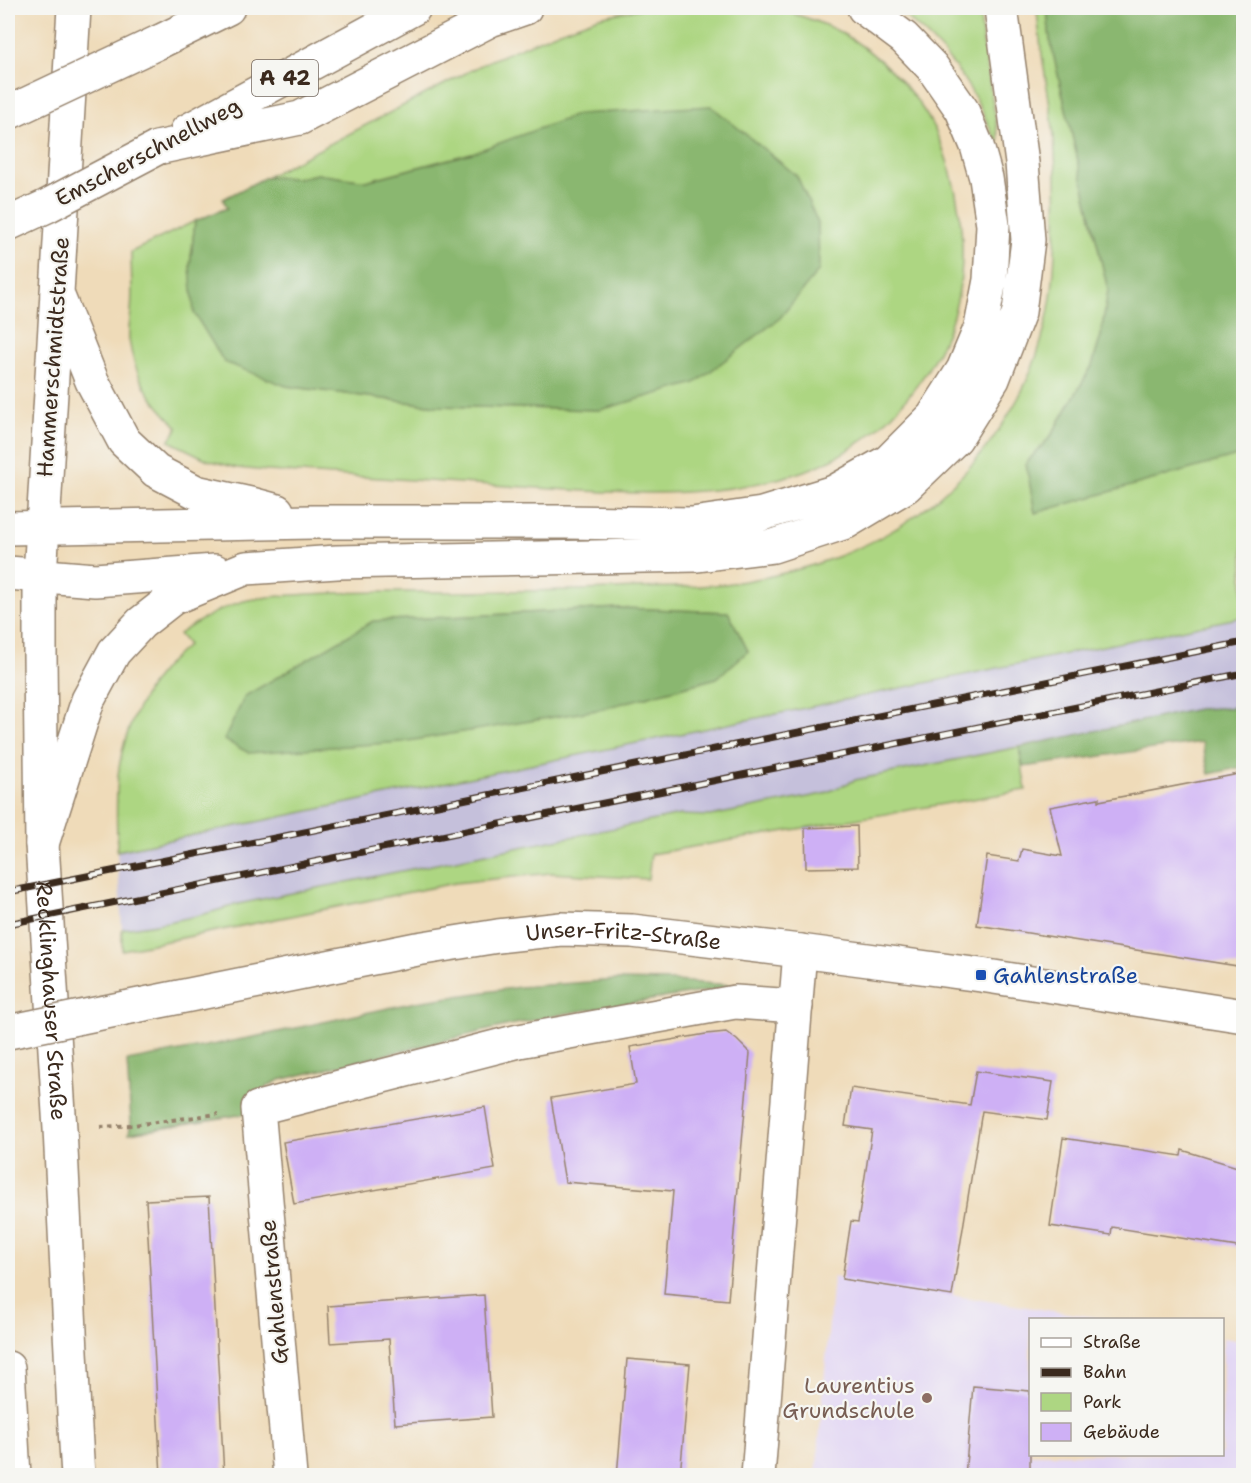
<svg xmlns="http://www.w3.org/2000/svg" width="1251" height="1483" font-family="'Shantell Sans',sans-serif">
<rect width="100%" height="100%" fill="#f6f6f2"/>
<filter id="ink" filterUnits="userSpaceOnUse"><feTurbulence type="fractalNoise" baseFrequency=".0167" numOctaves="2"/><feDisplacementMap in="SourceGraphic" scale="12" xChannelSelector="R" yChannelSelector="G"/><feConvolveMatrix kernelMatrix="1 2 1 2 8 2 1 2 1" color-interpolation-filters="sRGB"/></filter>
<filter id="wash" filterUnits="userSpaceOnUse"><feTurbulence type="fractalNoise" baseFrequency=".008" numOctaves="4" result="noise"/><feDisplacementMap in="SourceGraphic" scale="24" xChannelSelector="R" yChannelSelector="G"/><feGaussianBlur stdDeviation="1.35" result="paint"/><feColorMatrix in="noise" values="0 0 0 0 0 0 0 0 0 0 0 0 0 0 0 0 0 1.4 0 .05"/><feComposite in="paint" operator="in"/></filter>
<g filter="url(#wash)">
<rect width="100%" height="100%" fill="#efdbb9"/>
<path fill="#e1d4f4" d="M833,1277L1105,1319L1030,1320V1454H1222L1223,1338L1243,1341V1475L816,1476Z"/>
<path fill="#c5c0db" d="M1243,617V707L1198,709L855,780L823,794L710,816L680,815L238,904L213,913L166,923L122,929L117,851Z"/>
<path fill="#add682" stroke="#748050" stroke-width="1.5" fill-rule="evenodd" d="M643,8C671,8 699,8 727,8C740,8 754,6 766,8C787,10 821,22 840,32C879,54 914,89 934,128C937,134 939,140 942,146C964,204 971,271 948,330C935,363 915,391 891,416C868,439 841,457 810,469C713,504 609,492 508,486C428,481 348,476 268,471L237,468L208,460L169,441L178,427C151,401 135,379 129,340C128,331 130,321 131,312C133,292 131,272 131,252L195,221L190,267L286,386L437,406L600,410L472,153L365,181L317,174L300,178L266,177L487,62L560,31L599,17Z
M894,8H980L982,36L999,141H996C990,129 984,115 978,103C958,65 928,33 894,8Z
M1037,8H1047L1050,40L1108,290L1101,336L1092,366L1051,436L1026,463L1035,512L1243,454V617L117,851C117,831 116,811 117,791C118,747 136,700 165,667C172,659 180,652 188,645L179,634C200,620 220,608 244,601C261,597 279,596 296,595C344,591 393,592 441,592C507,591 573,591 639,588C673,587 712,587 745,581C802,572 869,550 916,515C974,473 1021,411 1041,342C1050,313 1054,280 1055,251C1057,214 1057,175 1054,138C1050,95 1039,51 1037,8ZM620,608L728,612L748,651L373,621Z
M1019,747L1026,790L651,854L648,879L551,873L455,883L122,950V929C162,924 200,917 238,904L680,815L710,816L823,794L855,780Z"/>
<path fill="#8ab770" stroke="#627047" stroke-width="1.5" d="M1047,8H1243L1244,454L1035,513L1026,463L1051,436L1092,366L1101,336L1108,290L1050,40Z
M711,106L797,176L818,223L819,270L780,318L695,383L600,410L437,406L286,386L224,362L194,313L190,267L195,221L227,208L223,199L266,177L300,178L317,174L366,181L472,153L579,114Z
M620,608L728,612L748,651L717,678L597,710L402,742L249,753L224,740L245,696L373,621Z
M1243,707V767L1209,774L1202,742L1023,767L1019,747L1198,709Z
M616,980L674,981L729,985L726,988L568,1013L505,1026L280,1080C261,1088 256,1097 245,1114L129,1133L131,1122L127,1061L264,1035L416,1002L520,987Z"/>
<g id="blocks">
<path fill="#ceb0f5" d="M1244,773V967L977,925L987,856L1019,861L1022,849L1062,856L1050,807L1099,798V801Z
M857,826L858,867L806,868L805,828Z
M726,1032L737,1040L750,1053L728,1300L664,1294L673,1191L565,1182L551,1098L636,1084L630,1047L706,1034Z
M976,1071L1053,1082L1047,1120L982,1111L952,1296L842,1279L851,1221L858,1222L872,1130L845,1126L851,1088L970,1105Z
M485,1107L495,1169L294,1204L283,1142Z
M1063,1138L1181,1156L1182,1150L1244,1169V1248L1112,1227L1111,1235L1050,1226Z
M209,1197L224,1476H161L146,1200Z
M484,1295L492,1417L395,1424L389,1339L330,1343L328,1306Z
M627,1359L690,1364L680,1476H617Z
M973,1386L1030,1391V1476H965Z"/>
</g>
</g>
<g filter="url(#ink)">
<use href="#blocks" fill-opacity="0" stroke="#95826c" stroke-width="1.5"/>
<g fill="none" stroke-linecap="round" stroke-linejoin="round">
<defs>
<g id="street">
<path id="s1" d="M125,1008L417,949L498,936L561,929L632,931L800,951L981,975L1244,1016"/>
<path d="M290,1476L258,1108L519,1041L735,1002L796,1006"/>
<path d="M758,1476L800,951"/>
</g>
<g id="secondary">
<path id="s2" d="M74,8L43,527L40,575V655L42,844L60,1129L74,1412L78,1476"/>
<path d="M8,1368L14,1476"/>
</g>
<path id="highway" d="M161,41L228,8
M187,131L414,8
M157,148L300,118L490,20L525,8
M57,294L92,381L124,441L156,471L196,492L251,504L277,511
M8,528L313,522H565L692,524L762,514L834,492L889,461L933,417L963,370L981,327L990,280L993,225L986,178L977,146L962,110L932,67L904,38L864,8
M8,573L95,580L215,571
M42,844L88,700L114,652L141,623L173,598L246,568L337,562L696,555L773,546L846,522L906,486L956,438L993,379L1019,312L1028,240L1022,163L1001,8"/>
</defs>
<use href="#street" stroke="#95826c" stroke-width="36"/>
<use href="#secondary" stroke="#95826c" stroke-width="36"/>
<use href="#highway" stroke="#95826c" stroke-width="36"/>
<path stroke="#95826c" stroke-width="4" stroke-dasharray="4.5 4.5" stroke-linecap="butt" d="M100,1127L133,1125L218,1114"/>
<use href="#street" stroke="#fff" stroke-width="33"/>
<use href="#secondary" stroke="#fff" stroke-width="33"/>
<use href="#highway" stroke="#fff" stroke-width="33"/>
<defs>
<path id="rail" d="M8,892L1244,642
M8,924L1244,673"/>
</defs>
<use href="#rail" stroke="#3b2a1e" stroke-width="7"/>
<use href="#rail" stroke="#f6f6f2" stroke-width="4.5" stroke-dasharray="14" stroke-linecap="butt"/>
<defs>
<path id="street-bridge" d="M8,1032L125,1008"/>
<path id="highway-bridge" d="M8,113L161,41
M8,224L47,206L157,148"/>
</defs>
<use href="#street-bridge" stroke="#95826c" stroke-width="36" stroke-linecap="butt"/>
<use href="#highway-bridge" stroke="#95826c" stroke-width="36" stroke-linecap="butt"/>
<use href="#street-bridge" stroke="#fff" stroke-width="33"/>
<use href="#highway-bridge" stroke="#fff" stroke-width="33"/>
</g>
</g>
<rect fill="#1a4fb4" stroke="#f6f6f2" stroke-width="2" x="975" y="969" width="12" height="12" rx="3"/>
<circle fill="#8d6e63" stroke="#f6f6f2" stroke-width="2" cx="927" cy="1398" r="6"/>
<g text-anchor="middle" dominant-baseline="central" stroke-width="4.5" stroke-linejoin="round" paint-order="stroke">
<rect fill="#f6f6f2" stroke="#73675e" stroke-width="1.5" x="252" y="60" width="66" height="36" rx="4.5"/>
<g font-size="21" font-weight="bold" fill="#3b2a1e">
<text x="285" y="78">A 42</text>
</g>
<g font-size="22" fill="#3b2a1e" stroke="#f6f6f2">
<text transform="translate(148 152) rotate(-28)">Emscherschnellweg</text>
<text transform="translate(53 357) rotate(-86)">Hammerschmidtstraße</text>
<text stroke="none"><textPath href="#s1" startOffset="506">Unser-Fritz-Straße</textPath></text>
<text stroke="none"><textPath href="#s2" startOffset="994">Recklinghauser Straße</textPath></text>
<text transform="translate(274 1292) rotate(-95)">Gahlenstraße</text>
</g>
<g font-size="22" fill="#164399" stroke="#f6f6f2" text-anchor="start">
<text x="993" y="975">Gahlenstraße</text>
</g>
<g font-size="22" fill="#785e54" stroke="#f6f6f2" text-anchor="end">
<text x="915" y="1385">Laurentius<tspan x="915" dy="25">Grundschule</tspan></text>
</g>
</g>
<rect width="1251" height="1483" fill="none" stroke="#f6f6f2" stroke-width="30"/>
<rect x="1029" y="1318" width="195" height="138" fill="#f6f6f2" stroke="#aba49d" stroke-width="1.5"/>
<rect x="1041" y="1338" width="30" height="9" fill="#ffffff" stroke="#aba49d" stroke-width="1.5"/>
<text x="1083" y="1348" font-size="18" fill="#3b2a1e">Straße</text>
<rect x="1041" y="1368" width="30" height="9" fill="#3b2a1e" stroke="#aba49d" stroke-width="1.5"/>
<text x="1083" y="1378" font-size="18" fill="#3b2a1e">Bahn</text>
<rect x="1041" y="1393" width="30" height="18" fill="#add682" stroke="#aba49d" stroke-width="1.5"/>
<text x="1083" y="1408" font-size="18" fill="#3b2a1e">Park</text>
<rect x="1041" y="1423" width="30" height="18" fill="#ceb0f5" stroke="#aba49d" stroke-width="1.5"/>
<text x="1083" y="1438" font-size="18" fill="#3b2a1e">Gebäude</text>
</svg>
